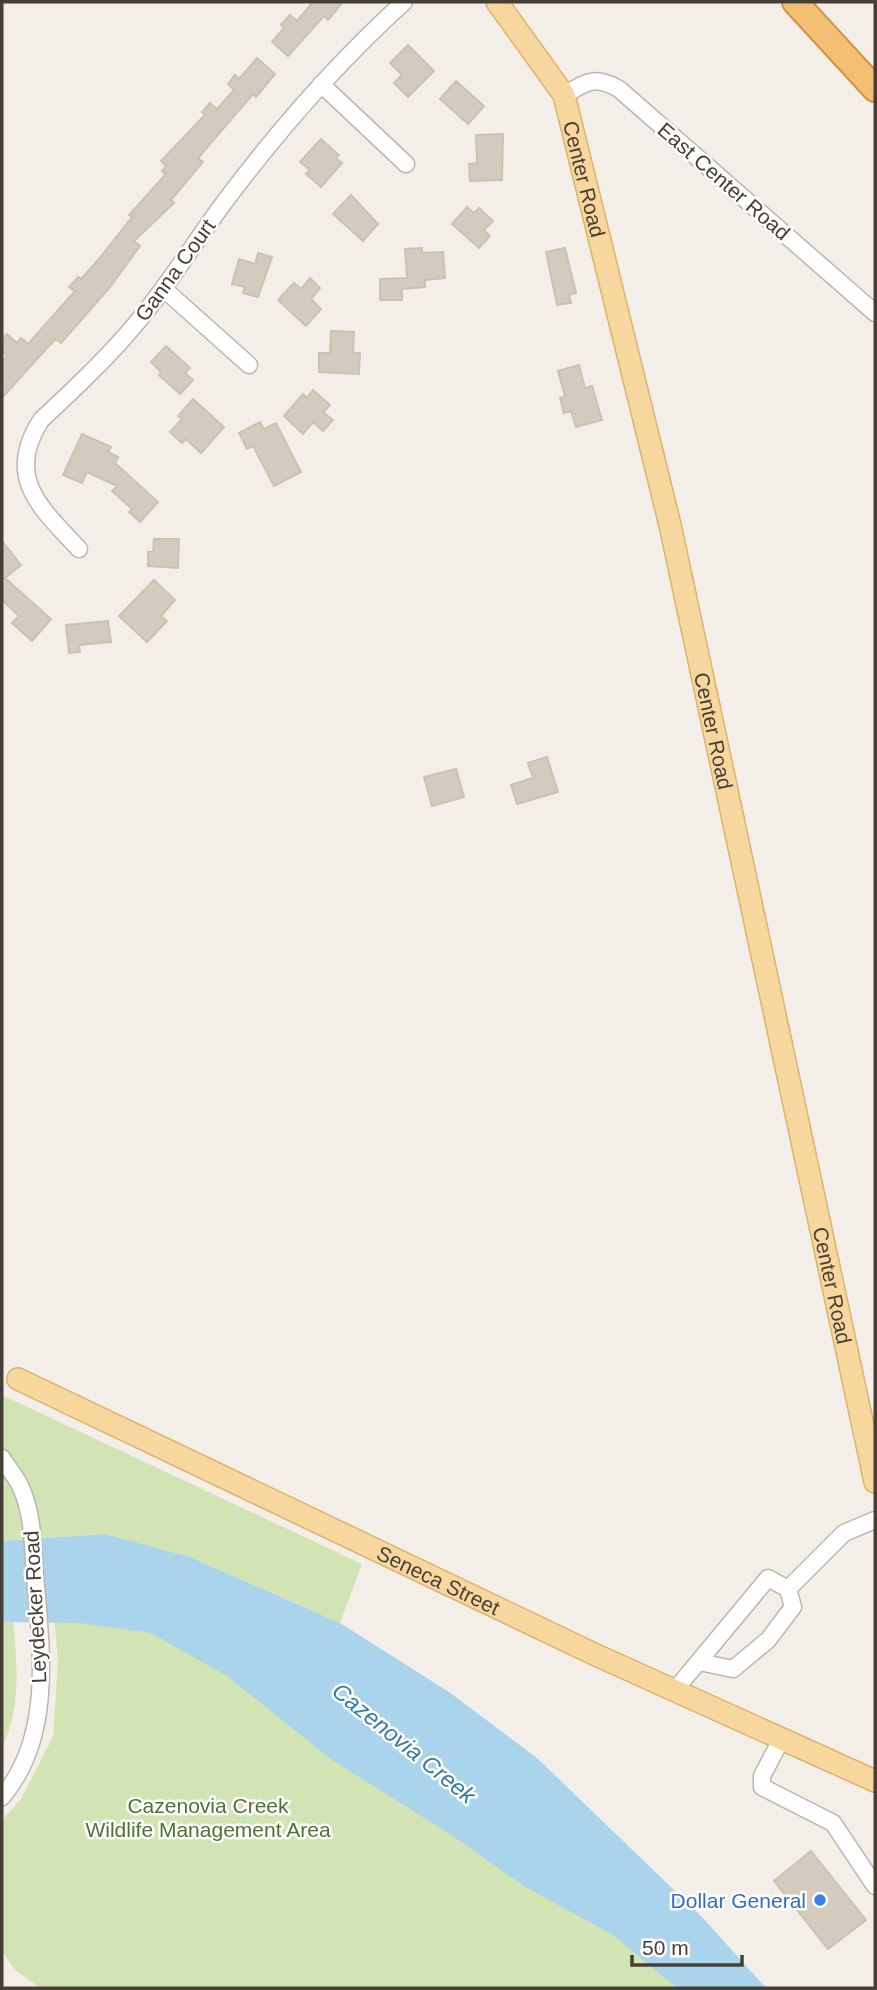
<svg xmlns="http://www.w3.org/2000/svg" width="877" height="1990" font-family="Arial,sans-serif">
<rect width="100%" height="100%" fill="#f3efe8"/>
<path fill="#d2e4b4" d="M2,1395L362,1564L340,1623L190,1557L105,1534L2,1541Z
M2,1589H10C14,1640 26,1701 2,1747Z
M52,1590L118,1591L714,1988H40L15,1970L2,1951V1820L21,1799L53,1737L58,1662Z"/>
<path fill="#a9d4eb" d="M105,1534L190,1557L340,1623L449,1692L537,1758L701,1916L766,1988H677L613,1935L524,1886L450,1834L332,1760L227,1676L151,1633L80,1623L2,1622V1541Z"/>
<path fill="#d4cabe" stroke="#cec1b2" stroke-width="2" d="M313,2H343L328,20L324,16L288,56L272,42L284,28L281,25L290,15L297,21Z
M408,45L434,71L408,97L394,83L402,75L390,63Z
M257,58L275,74L256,97L253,94L198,158L203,162L171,200L174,203L134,241L140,246L110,287L61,343L56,339L47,348L2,398V361L7,356L2,351V340L7,334L17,343L21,338L28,344L75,291L69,287L78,277L81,279L99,259L132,217L129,215L166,174L162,171L166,166L161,161L205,115L202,112L210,103L217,109L234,90L228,84L235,75L239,79Z
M456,81L484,106L468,124L440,99Z
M503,134L502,180L470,181L469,164L477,163L476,135Z
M321,139L339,155L336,158L342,163L321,187L306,174L310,170L300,162Z
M351,195L378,224L363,241L333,214Z
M467,207L474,213L479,208L493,221L484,230L490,236L479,248L452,224Z
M422,248V253L443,252L445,278L425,280V287L402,289V300H380V279L407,278L405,249Z
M565,248L576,293L569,295L571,303L557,305L546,252Z
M258,253L272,257L258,297L243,293L245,287L232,284L239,259L255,264Z
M310,278L320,288L311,299L321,309L306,326L278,300L294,283L301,289Z
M331,331L354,332L353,353H360L359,374L319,372V353H330Z
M166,346L190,368L185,373L193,380L180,394L159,375L161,372L151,362Z
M579,365L585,388L592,386L602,420L576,427L571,411L564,413L560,398L565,396L558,371Z
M313,390L330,405L323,412L333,420L323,431L313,422L303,434L284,416L303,394L307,398Z
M193,399L224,427L201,453L186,439L182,443L170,432L182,419L178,416Z
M260,422L264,429L276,423L301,472L274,486L253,446L247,449L239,433Z
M82,434L111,447L108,452L118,457L115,463L158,502L140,522L129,512L132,509L112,491L117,486L87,472L82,483L63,475Z
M154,539H179L178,568L148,566V552H153Z
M2,541L21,565L5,578L51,619L32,641L12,623L19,616L2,600Z
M154,580L175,600L161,616L167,621L147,642L119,616Z
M108,621L111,642L79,645L80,652L69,653L66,625Z
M547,757L558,792L517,804L511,785L533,778L528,763Z
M456,769L464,797L432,806L424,777Z
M811,1851L866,1920L828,1949L774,1881Z"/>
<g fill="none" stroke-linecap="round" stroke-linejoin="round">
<defs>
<path id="minor" d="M321,84L406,164
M564,95C587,82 594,75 619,89L875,313
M164,289L249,365
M79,549C41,508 4,478 41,420C71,392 101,364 128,333C165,291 193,244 226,200C280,128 338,62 404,2
M2,1458C8,1468 18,1479 22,1490C33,1516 33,1547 35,1575C41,1648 54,1736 2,1797
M788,1589L844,1533L875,1520
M675,1690L768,1578L788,1589L793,1607L768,1640L733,1669L699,1662
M782,1738L762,1776V1787L833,1823L875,1886"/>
<g id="major">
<path id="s1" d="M497,2L564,95L670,525L875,1482"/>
<path id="s2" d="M18,1379L596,1655L875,1781"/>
</g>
<path id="highway" d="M795,2L875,89"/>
</defs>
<use href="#minor" stroke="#beb6ab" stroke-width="19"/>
<use href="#major" stroke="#dbb36e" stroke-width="24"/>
<use href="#highway" stroke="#d29443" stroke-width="28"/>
<use href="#minor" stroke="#fff" stroke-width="16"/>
<use href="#major" stroke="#f7d79d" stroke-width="21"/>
<use href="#highway" stroke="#f3c073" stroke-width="24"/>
</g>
<circle fill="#3f7fe0" stroke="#fff" stroke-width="2.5" cx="820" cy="1900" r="7"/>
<g text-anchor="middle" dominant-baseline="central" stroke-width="5" stroke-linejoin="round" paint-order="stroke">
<g font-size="21" fill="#463f37" stroke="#fff">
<text stroke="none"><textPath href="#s1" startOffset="201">Center Road</textPath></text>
<text transform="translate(724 181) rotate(41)">East Center Road</text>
<text transform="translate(175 270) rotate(-54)">Ganna Court</text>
<text stroke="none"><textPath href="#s1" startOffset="768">Center Road</textPath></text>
<text stroke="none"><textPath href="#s1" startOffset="1335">Center Road</textPath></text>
<text stroke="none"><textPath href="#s2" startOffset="466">Seneca Street</textPath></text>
<text transform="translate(35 1607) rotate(-93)">Leydecker Road</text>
</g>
<g font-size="21" fill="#4d732f" stroke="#fff">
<text x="208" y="1805">Cazenovia Creek<tspan x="208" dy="24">Wildlife Management Area</tspan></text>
</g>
<g font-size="21" fill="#366cbe" stroke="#fff" text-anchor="end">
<text x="806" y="1900">Dollar General</text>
</g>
<g font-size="23" font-style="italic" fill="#367ba2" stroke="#fff">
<text transform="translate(404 1743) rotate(39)">Cazenovia Creek</text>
</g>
</g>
<rect width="877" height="1990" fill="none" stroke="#463f37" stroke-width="7"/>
<path d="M632 1955v10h110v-10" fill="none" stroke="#463f37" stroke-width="3.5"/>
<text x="642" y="1955" font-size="21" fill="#463f37" stroke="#ffffff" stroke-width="5" paint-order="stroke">50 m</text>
</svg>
